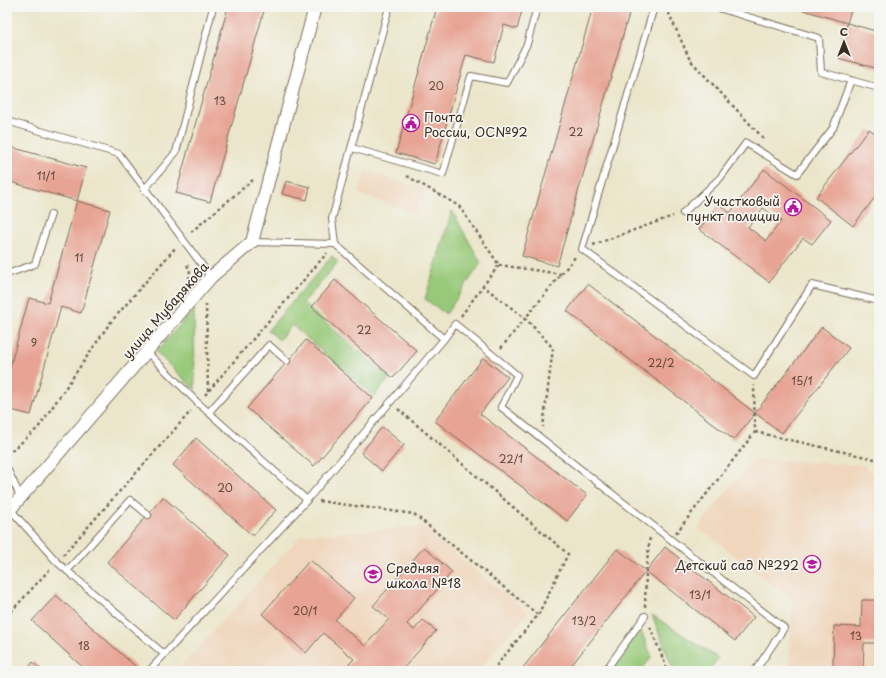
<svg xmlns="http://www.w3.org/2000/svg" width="886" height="678" font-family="'Playpen Sans',sans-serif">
<rect width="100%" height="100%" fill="#f6f6f2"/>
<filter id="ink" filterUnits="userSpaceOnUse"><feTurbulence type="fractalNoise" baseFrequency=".025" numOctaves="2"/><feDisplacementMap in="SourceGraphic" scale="8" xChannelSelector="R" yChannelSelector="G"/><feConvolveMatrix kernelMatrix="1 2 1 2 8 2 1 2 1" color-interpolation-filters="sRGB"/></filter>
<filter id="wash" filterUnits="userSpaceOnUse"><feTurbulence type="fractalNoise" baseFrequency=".012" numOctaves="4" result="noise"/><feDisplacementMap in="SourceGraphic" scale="16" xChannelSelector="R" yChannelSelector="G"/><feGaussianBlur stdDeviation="0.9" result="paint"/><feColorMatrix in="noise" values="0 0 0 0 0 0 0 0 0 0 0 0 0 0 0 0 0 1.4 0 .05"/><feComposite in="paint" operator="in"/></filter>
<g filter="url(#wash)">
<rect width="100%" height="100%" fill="#ebe6cb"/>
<path fill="#efd6bc" d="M365,171L424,189L416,213L359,194Z
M752,459L863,465L879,479V671H789L793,600L698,528Z
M422,527L528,613L477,671H177L301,535Z"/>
<path fill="#98c979" stroke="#6a7a4c" d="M452,211L481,263L446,314L425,299Z
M332,256L338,262L303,303L390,378L374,396L292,325L279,340L268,330Z
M194,309L195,390L156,352Z
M652,615L718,658L709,671H674Z
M640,629L652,657L640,671H608Z"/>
<g id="blocks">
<path fill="#e7a393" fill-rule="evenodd" d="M228,7H265L210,202L176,193Z
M437,7H523L517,29L504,25L494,62L466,55L435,164L396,153Z
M593,7H631L557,266L522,256Z
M793,7H852L847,23Z
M847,23L879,32V69L838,58Z
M869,129L879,136V192L853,226L816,197Z
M7,146L86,168L77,201L110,210L81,313L61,307L31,415L7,409V378L29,298L48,303L77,201L7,181Z
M764,169L831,220L812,244L803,238L769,282L699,229L719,204L730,213ZM763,208L781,221L766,241L748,227Z
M286,181L310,187L307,200L282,194Z
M335,280L417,351L393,378L312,307Z
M588,284L755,413L734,440L567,311Z
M822,327L849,348L782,433L755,413Z
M306,340L373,398L314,466L247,408Z
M483,358L508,377L480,414L587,495L567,521L435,421Z
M382,427L404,445L382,471L361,453Z
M196,438L276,510L253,536L173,465Z
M163,497L230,555L174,620L107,562Z
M424,547L452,572L407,624L414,630L423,620L436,631L401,671H373L369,667L366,671H352L347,666L354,659L323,633L306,653L262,614L310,560L354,598L335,620L365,646L389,619L373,606Z
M665,547L754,617L735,641L646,571Z
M617,549L646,571L567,671H524L522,669Z
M56,595L137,668L134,671H87L32,621Z
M862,600H879V643H864L863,671L833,670L834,626L861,627Z
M33,662L43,671H26Z"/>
</g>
</g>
<g filter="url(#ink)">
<use href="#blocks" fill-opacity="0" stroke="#796c5b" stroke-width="1"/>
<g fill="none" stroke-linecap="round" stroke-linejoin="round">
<defs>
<path id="lane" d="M654,7L582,249L754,376L812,285L879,301
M715,7L819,38L821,72L879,88
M7,121L119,154L211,277
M352,148L443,174L471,76L507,83L527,44L537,7
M144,190L176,152L213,7
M683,213L720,178L746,143L797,174L833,128L851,80
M252,242L335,244L332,219L389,7
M7,274L35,264L51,214
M444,339L455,324L517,375L501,407L784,628L755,671
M147,352L198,403L307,500
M209,412L269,345L287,361
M7,468L20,496
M10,509L57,562L164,654
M67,571L130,500L148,515
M149,671L307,500L444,339L335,244
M605,671L645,616"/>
<path id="street" d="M7,513L211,277L252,242L315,7"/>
</defs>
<use href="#lane" stroke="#796c5b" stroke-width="8"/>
<use href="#street" stroke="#796c5b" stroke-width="14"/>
<path stroke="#796c5b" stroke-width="2.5" stroke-dasharray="3 3" stroke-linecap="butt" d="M666,7L690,60L765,140
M407,176L459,206L499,265L483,286L526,319L553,348L543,427
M191,232L254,179
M593,245L673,216
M187,265L190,270L189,281
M499,265L561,274
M206,304L208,391
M461,316L483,286
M501,348L576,256
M205,395L327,253
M398,409L568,554L538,615L492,671
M755,432L879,460
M7,455L38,428L110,323L176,247
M319,501L414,514L538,615
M676,533L755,432L754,385
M63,555L191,411
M645,607L646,571L650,536
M7,616L50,569
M650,627L668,671"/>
<use href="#lane" stroke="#fff" stroke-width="6"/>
<use href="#street" stroke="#fff" stroke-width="12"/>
</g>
</g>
<defs>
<symbol id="civic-ring" viewBox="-11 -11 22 22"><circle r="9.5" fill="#f6f6f2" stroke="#b5179e" stroke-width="1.5"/><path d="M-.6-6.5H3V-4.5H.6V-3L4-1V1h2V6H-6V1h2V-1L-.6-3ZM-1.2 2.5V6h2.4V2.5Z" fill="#b5179e"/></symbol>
<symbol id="school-ring" viewBox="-11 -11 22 22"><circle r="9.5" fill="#f6f6f2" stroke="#b5179e" stroke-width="1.5"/><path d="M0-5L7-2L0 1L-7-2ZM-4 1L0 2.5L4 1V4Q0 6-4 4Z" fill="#b5179e"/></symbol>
</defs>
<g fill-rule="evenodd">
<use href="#civic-ring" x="401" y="113" width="20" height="20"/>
<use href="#civic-ring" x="783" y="197" width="20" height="20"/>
<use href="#school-ring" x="802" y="554" width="20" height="20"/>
<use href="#school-ring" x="363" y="564" width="20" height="20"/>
</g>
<g text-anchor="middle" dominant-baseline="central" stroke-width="3.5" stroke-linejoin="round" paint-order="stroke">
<g font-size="11" fill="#66483b">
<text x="436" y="85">20</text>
<text x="220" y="100">13</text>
<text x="576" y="131">22</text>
<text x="46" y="175">11/1</text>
<text x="79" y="257">11</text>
<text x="364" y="329">22</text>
<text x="34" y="342">9</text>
<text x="661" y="362">22/2</text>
<text x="802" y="380">15/1</text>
<text x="511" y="458">22/1</text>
<text x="225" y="487">20</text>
<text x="700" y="594">13/1</text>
<text x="305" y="610">20/1</text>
<text x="584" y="620">13/2</text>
<text x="856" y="635">13</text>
<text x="84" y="645">18</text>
</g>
<g font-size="13" fill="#3b2a1e" stroke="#f6f6f2" text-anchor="start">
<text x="424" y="116">Почта<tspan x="424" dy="15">России, ОС№92</tspan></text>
<text x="780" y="200" text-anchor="end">Участковый<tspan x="780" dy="15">пункт полиции</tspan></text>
<text x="799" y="564" text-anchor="end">Детский сад №292</text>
<text x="386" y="567">Средняя<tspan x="386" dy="15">школа №18</tspan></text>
</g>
<g font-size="13" fill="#3b2a1e" stroke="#f6f6f2">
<text transform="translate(165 310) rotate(-49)">улица Мубарякова</text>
</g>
</g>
<rect width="886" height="678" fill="none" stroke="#f6f6f2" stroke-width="24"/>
<g transform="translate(844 42)" stroke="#f6f6f2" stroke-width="3" paint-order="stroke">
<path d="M0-3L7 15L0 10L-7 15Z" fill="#3b2a1e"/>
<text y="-6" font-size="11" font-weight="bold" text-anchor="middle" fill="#3b2a1e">С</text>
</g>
</svg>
